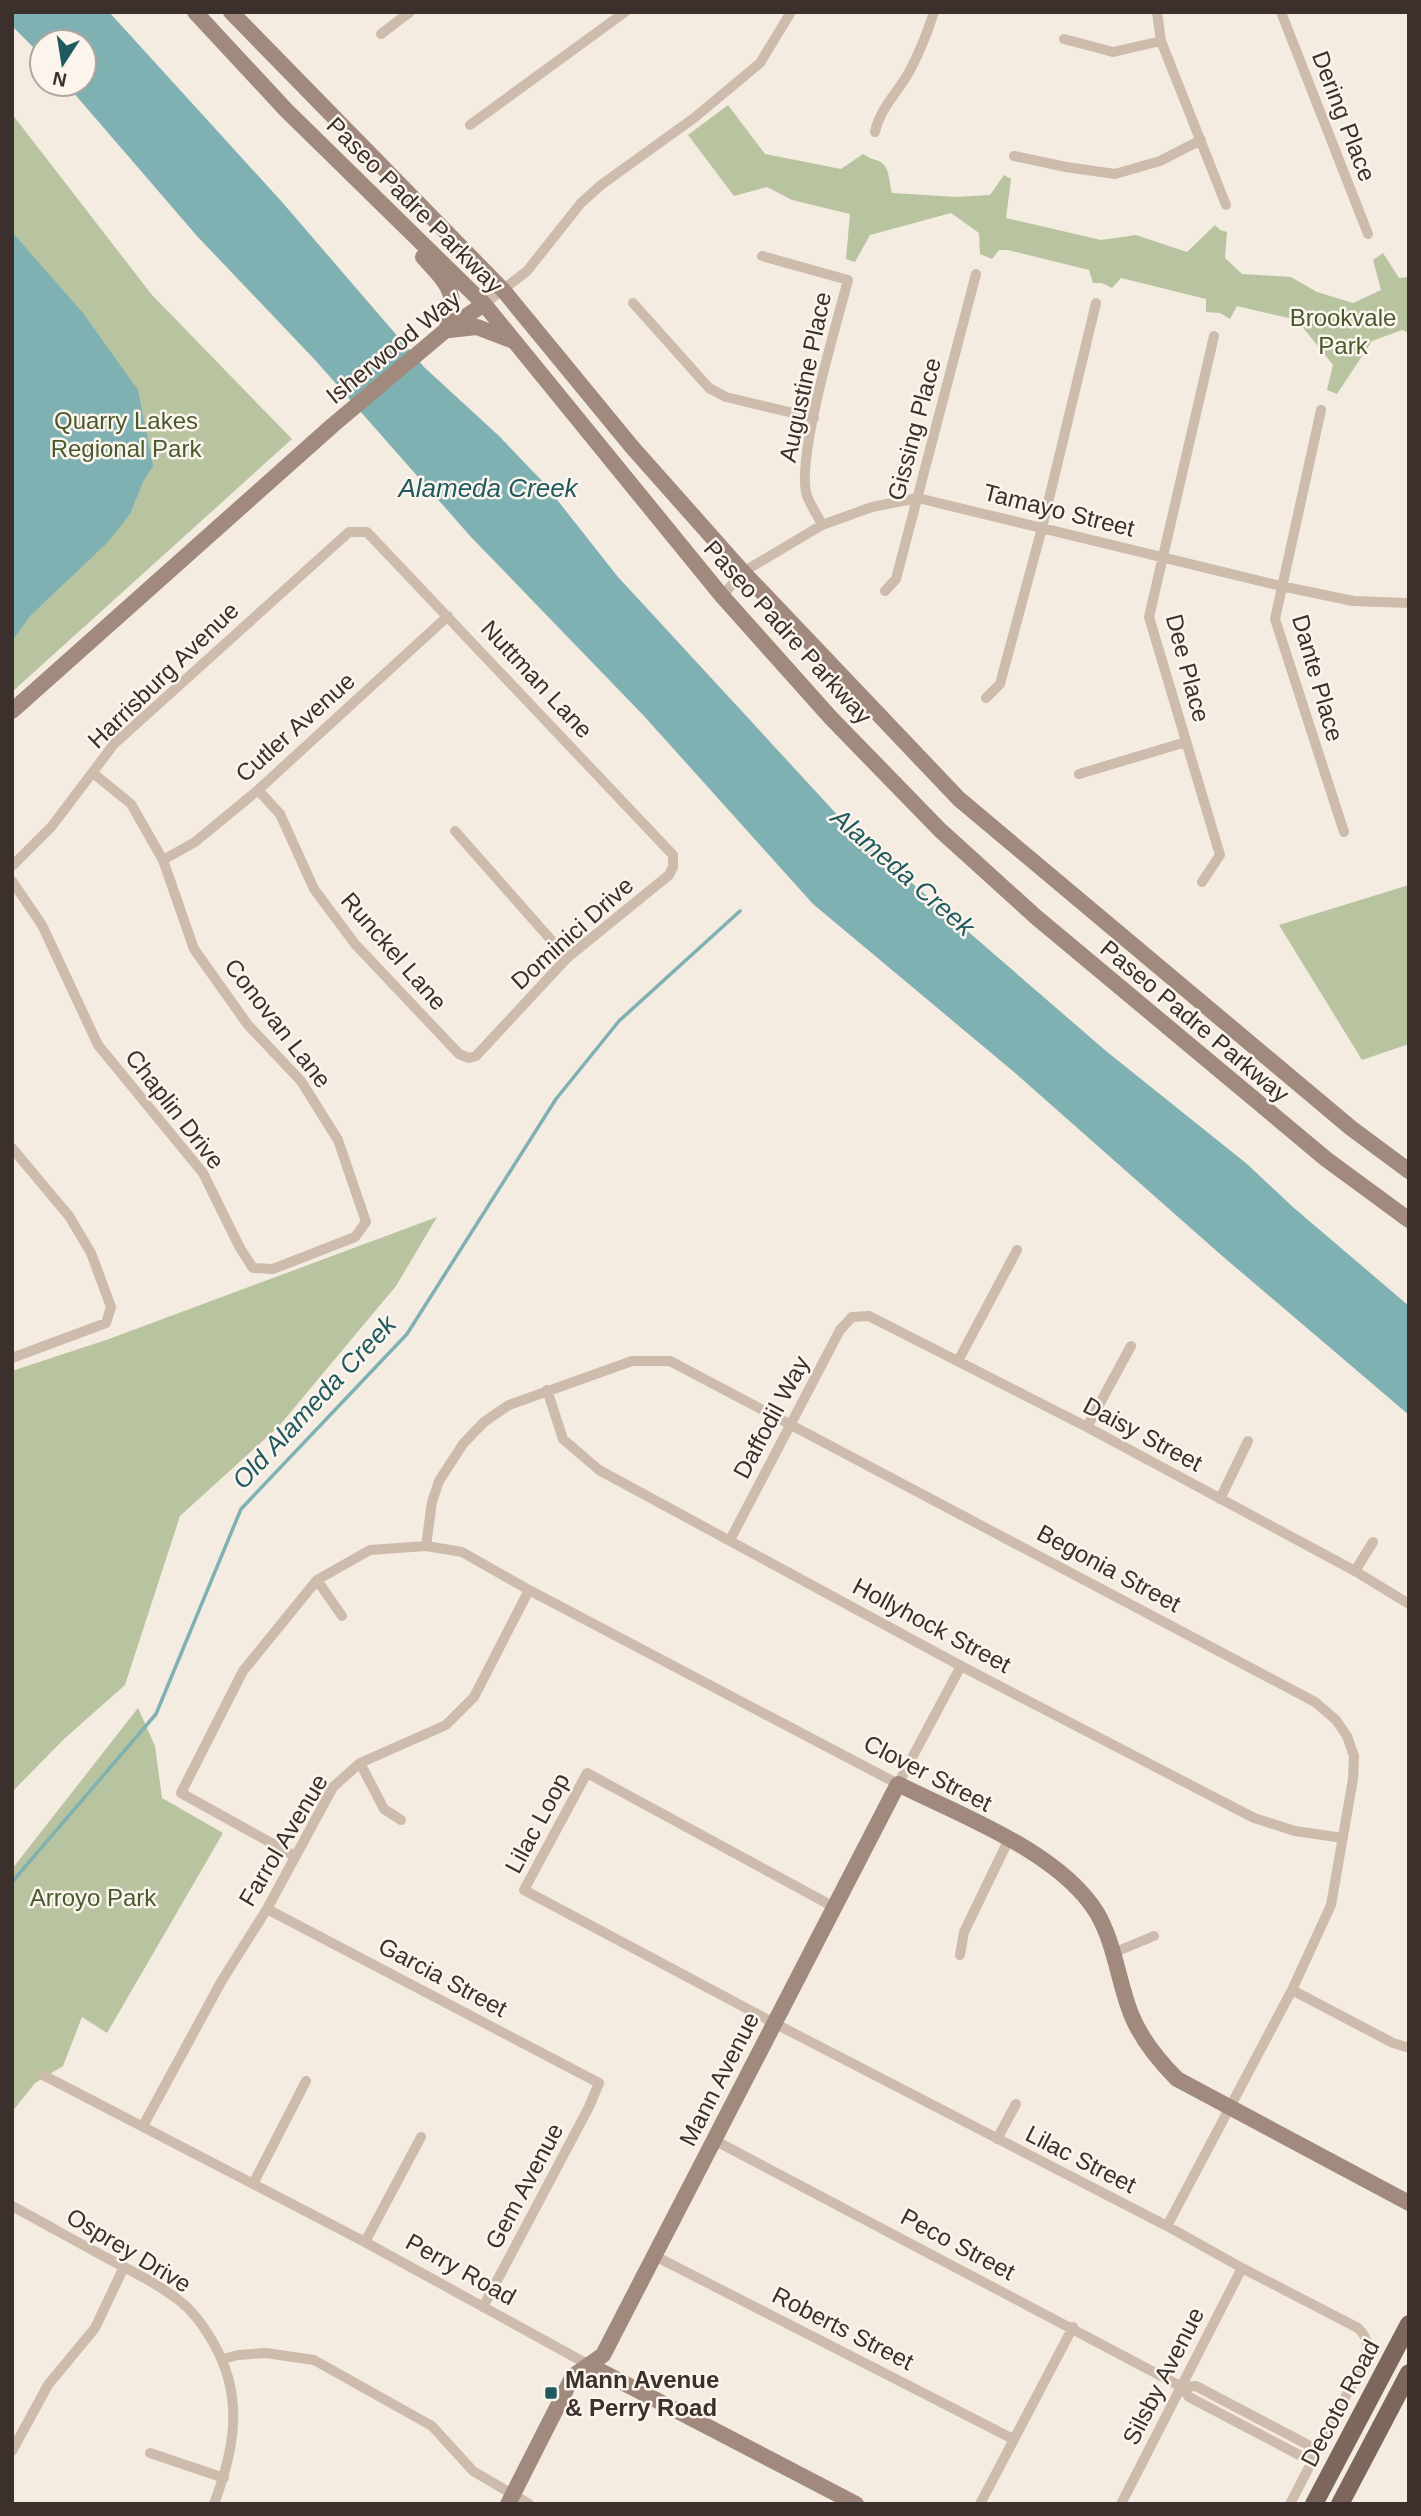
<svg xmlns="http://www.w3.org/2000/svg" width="1421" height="2516" font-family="Arial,sans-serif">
<rect width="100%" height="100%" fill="#f4ebe1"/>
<path fill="#b8c4a0" d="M728,105L765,154L841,169L863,154C869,158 873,159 879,161C890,166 889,183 892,193L957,197L990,195L1004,175L1011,179L1006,218L1101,240L1136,235L1187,252L1215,225L1220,230L1227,232L1225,258L1242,274L1291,277L1317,292L1353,303L1381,290L1373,260L1383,253L1399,278L1409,277V333L1402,330L1372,341L1337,394L1327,390L1333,365L1297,320L1237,306L1230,319L1220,313L1206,312V299L1121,278L1112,288L1102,283H1093L1089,270L1008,250H999L992,259L980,254L979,233L951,213L870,235L855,262L846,259L850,214L792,200L767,187L734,196L688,135Z
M12,114L152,295L292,439L12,692Z
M1409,885V1044L1362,1060L1279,925Z
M437,1217L396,1286L279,1426L180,1516L125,1685L64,1739L12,1792V1371L109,1339Z
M138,1708L155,1746L162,1798L223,1833L107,2033L82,2017L63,2066L35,2083L12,2112V1869Z"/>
<path fill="#7fb0b2" d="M12,12H109L282,202L424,367L499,436L543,482L618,577L854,833L1106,1051L1247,1164L1294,1208L1409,1306V1415L1220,1254L1014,1072L813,904L644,716L471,537L316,361L197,236L66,84H84V42H42V56L12,26Z
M12,232L83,313L138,390L153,466L143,482L130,514L108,542L30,616L12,641Z"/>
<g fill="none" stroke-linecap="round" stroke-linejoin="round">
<path stroke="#7fb0b2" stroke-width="3.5" d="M12,1882L156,1714L241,1509L407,1334L556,1099L619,1021L740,911"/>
<path stroke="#cdbbac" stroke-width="10" d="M1157,12L1161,41L1226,205
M1281,12L1368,234
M381,34L410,12
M1064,39L1113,52L1161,41
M470,125L625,12
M875,132C880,109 896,94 908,74C919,54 927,34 934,12
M1014,156L1066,167L1115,174L1160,161L1201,140
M762,256L848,280C837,323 795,460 807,496C811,506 818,516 822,525
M633,303L709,388L726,397L814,418
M484,304L527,271L581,203L601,185L694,118L760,63L791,12
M1321,410L1275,619L1344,832
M885,591L896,579L976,274
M722,596L743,572L822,525L872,507L918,498L1281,586L1353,601L1409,603
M986,698L1000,684L1042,528L1096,303
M1079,774L1186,742
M455,831L567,958
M163,860L195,842L258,790L448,616
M12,866L52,826L114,744L349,532H367L673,855V867L669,875L567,958L476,1056L469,1058L459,1054L355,944L314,889L280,814L258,790
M12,881L42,925L98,1045L203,1173L240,1248L253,1268L273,1269L355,1237L366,1222L338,1140L301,1081L248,1025L194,949L163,860L131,804L93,773
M1202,882L1220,855L1149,617L1214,336
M12,1148L69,1216L91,1253L111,1307L106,1323L12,1358
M958,1361L1017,1250
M547,1390L563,1439L599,1470L961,1666L1254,1818L1295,1831L1343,1838
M1087,1427L1131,1346
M1220,1499L1248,1441
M730,1540L840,1330L852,1317L869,1316L1087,1427L1355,1571L1409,1604
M426,1546L432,1502L439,1481L463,1444L484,1422L509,1405L632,1361H670L1315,1702L1336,1720L1347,1736L1354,1756L1353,1779L1331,1905L1292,1990L1167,2226
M1355,1571L1373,1542
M317,1580L342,1616
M360,1763L384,1809L401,1820
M295,1856L181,1793L243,1671L317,1580L370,1550L426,1546L462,1552L529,1590L898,1784L961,1666
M834,1907L587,1773L524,1890L774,2023L1167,2226L1242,2268L1358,2328C1368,2338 1369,2345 1365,2359L1290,2504
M267,1909L599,2083L589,2107L483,2307
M1113,1953L1154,1936
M960,1955L964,1932L1009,1839
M1292,1990L1393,2043L1406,2047L1409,2046
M43,2075L365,2242L589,2365
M143,2126L221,1982L267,1909L333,1787L360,1763L446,1725L474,1697L529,1590
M997,2139L1016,2104
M714,2140L1182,2387L1189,2397L1303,2457L1315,2456L1310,2446L1196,2386L1182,2387
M253,2184L306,2081
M12,2206C44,2223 75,2241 107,2258C131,2271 159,2284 181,2302C195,2313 205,2328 214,2344C244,2397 235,2448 214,2504
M365,2242L421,2137
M653,2255L1013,2439
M223,2359L238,2355L266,2353L314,2360L432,2426L473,2471L529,2504
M12,2451L48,2385L95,2328L124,2267
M150,2453L224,2478
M980,2504L1073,2327
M1121,2504L1242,2268"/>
<path stroke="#a18a7d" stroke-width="16" d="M195,12L286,110L484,304L722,596L831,718L940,830L1036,917L1326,1159L1409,1220
M231,12L503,290L632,447L743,572L959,799L1351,1128L1409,1171
M423,257C446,283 461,293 446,330
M449,330L477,327L511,340
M12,711L333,425L446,330L484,304
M589,2365L856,2504
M508,2504L573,2376L603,2355L898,1784C960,1815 1060,1852 1097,1913C1115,1944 1118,1981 1131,2014C1141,2039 1158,2060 1177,2079L1409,2203"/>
<path stroke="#7d675c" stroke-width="18" d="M1314,2504L1409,2324
M1340,2504L1409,2373"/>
</g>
<rect fill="#1f5a5e" stroke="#fbf5ee" stroke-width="2.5" x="544" y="2386" width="14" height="14" rx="3.5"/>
<g text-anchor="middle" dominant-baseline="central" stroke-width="5" stroke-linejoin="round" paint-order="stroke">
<g font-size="24" fill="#3b302b" stroke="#fbf5ee">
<text transform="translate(1344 116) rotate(69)">Dering Place</text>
<text transform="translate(415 205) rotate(45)">Paseo Padre Parkway</text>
<text transform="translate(393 347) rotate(-39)">Isherwood Way</text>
<text transform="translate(805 377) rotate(-78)">Augustine Place</text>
<text transform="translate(914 429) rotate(-75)">Gissing Place</text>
<text transform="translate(1059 510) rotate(14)">Tamayo Street</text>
<text transform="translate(788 632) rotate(48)">Paseo Padre Parkway</text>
<text transform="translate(1188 668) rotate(75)">Dee Place</text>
<text transform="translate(163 675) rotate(-44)">Harrisburg Avenue</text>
<text transform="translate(1318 678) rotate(74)">Dante Place</text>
<text transform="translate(537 679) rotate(47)">Nuttman Lane</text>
<text transform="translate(295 727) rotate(-42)">Cutler Avenue</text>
<text transform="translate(572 933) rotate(-42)">Dominici Drive</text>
<text transform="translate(394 951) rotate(49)">Runckel Lane</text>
<text transform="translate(1195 1021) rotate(40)">Paseo Padre Parkway</text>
<text transform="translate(278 1023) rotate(52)">Conovan Lane</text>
<text transform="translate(175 1109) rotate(52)">Chaplin Drive</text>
<text transform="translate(771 1417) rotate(-62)">Daffodil Way</text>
<text transform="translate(1143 1434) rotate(28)">Daisy Street</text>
<text transform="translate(1109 1568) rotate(28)">Begonia Street</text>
<text transform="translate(932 1625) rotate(28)">Hollyhock Street</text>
<text transform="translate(928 1773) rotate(27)">Clover Street</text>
<text transform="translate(537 1823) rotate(-62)">Lilac Loop</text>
<text transform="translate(283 1840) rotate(-59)">Farrol Avenue</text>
<text transform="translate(443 1977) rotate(28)">Garcia Street</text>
<text transform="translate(719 2079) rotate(-63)">Mann Avenue</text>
<text transform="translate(1081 2159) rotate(27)">Lilac Street</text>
<text transform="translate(524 2186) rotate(-62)">Gem Avenue</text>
<text transform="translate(958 2244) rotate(28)">Peco Street</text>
<text transform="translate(129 2250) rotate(31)">Osprey Drive</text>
<text transform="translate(461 2269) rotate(29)">Perry Road</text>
<text transform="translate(843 2328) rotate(27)">Roberts Street</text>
<text transform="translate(1163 2376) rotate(-63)">Silsby Avenue</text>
<text transform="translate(1340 2403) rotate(-62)">Decoto Road</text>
</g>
<g font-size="24" fill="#4a5a2e" stroke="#fbf5ee">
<text x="1343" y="317">Brookvale<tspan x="1343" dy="28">Park</tspan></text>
<text x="126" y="420">Quarry Lakes<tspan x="126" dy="28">Regional Park</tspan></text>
<text x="93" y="1897">Arroyo Park</text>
</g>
<g font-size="24" font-weight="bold" fill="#3b302b" stroke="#fbf5ee" text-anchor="start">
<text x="565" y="2379">Mann Avenue<tspan x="565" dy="28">&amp; Perry Road</tspan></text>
</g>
<g font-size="26" font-style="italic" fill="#1f5a5e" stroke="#fbf5ee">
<text x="488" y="488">Alameda Creek</text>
<text transform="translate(903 872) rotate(41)">Alameda Creek</text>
<text transform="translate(314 1402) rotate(-47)">Old Alameda Creek</text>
</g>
</g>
<rect width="1421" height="2516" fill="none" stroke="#3b302b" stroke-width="28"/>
<g transform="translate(63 63) rotate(192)"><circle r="33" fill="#fbf5ee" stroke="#aea6a0" stroke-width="2"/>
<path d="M0-5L12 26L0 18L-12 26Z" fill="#1f5a5e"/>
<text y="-10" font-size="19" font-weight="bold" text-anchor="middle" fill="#3b302b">N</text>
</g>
</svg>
